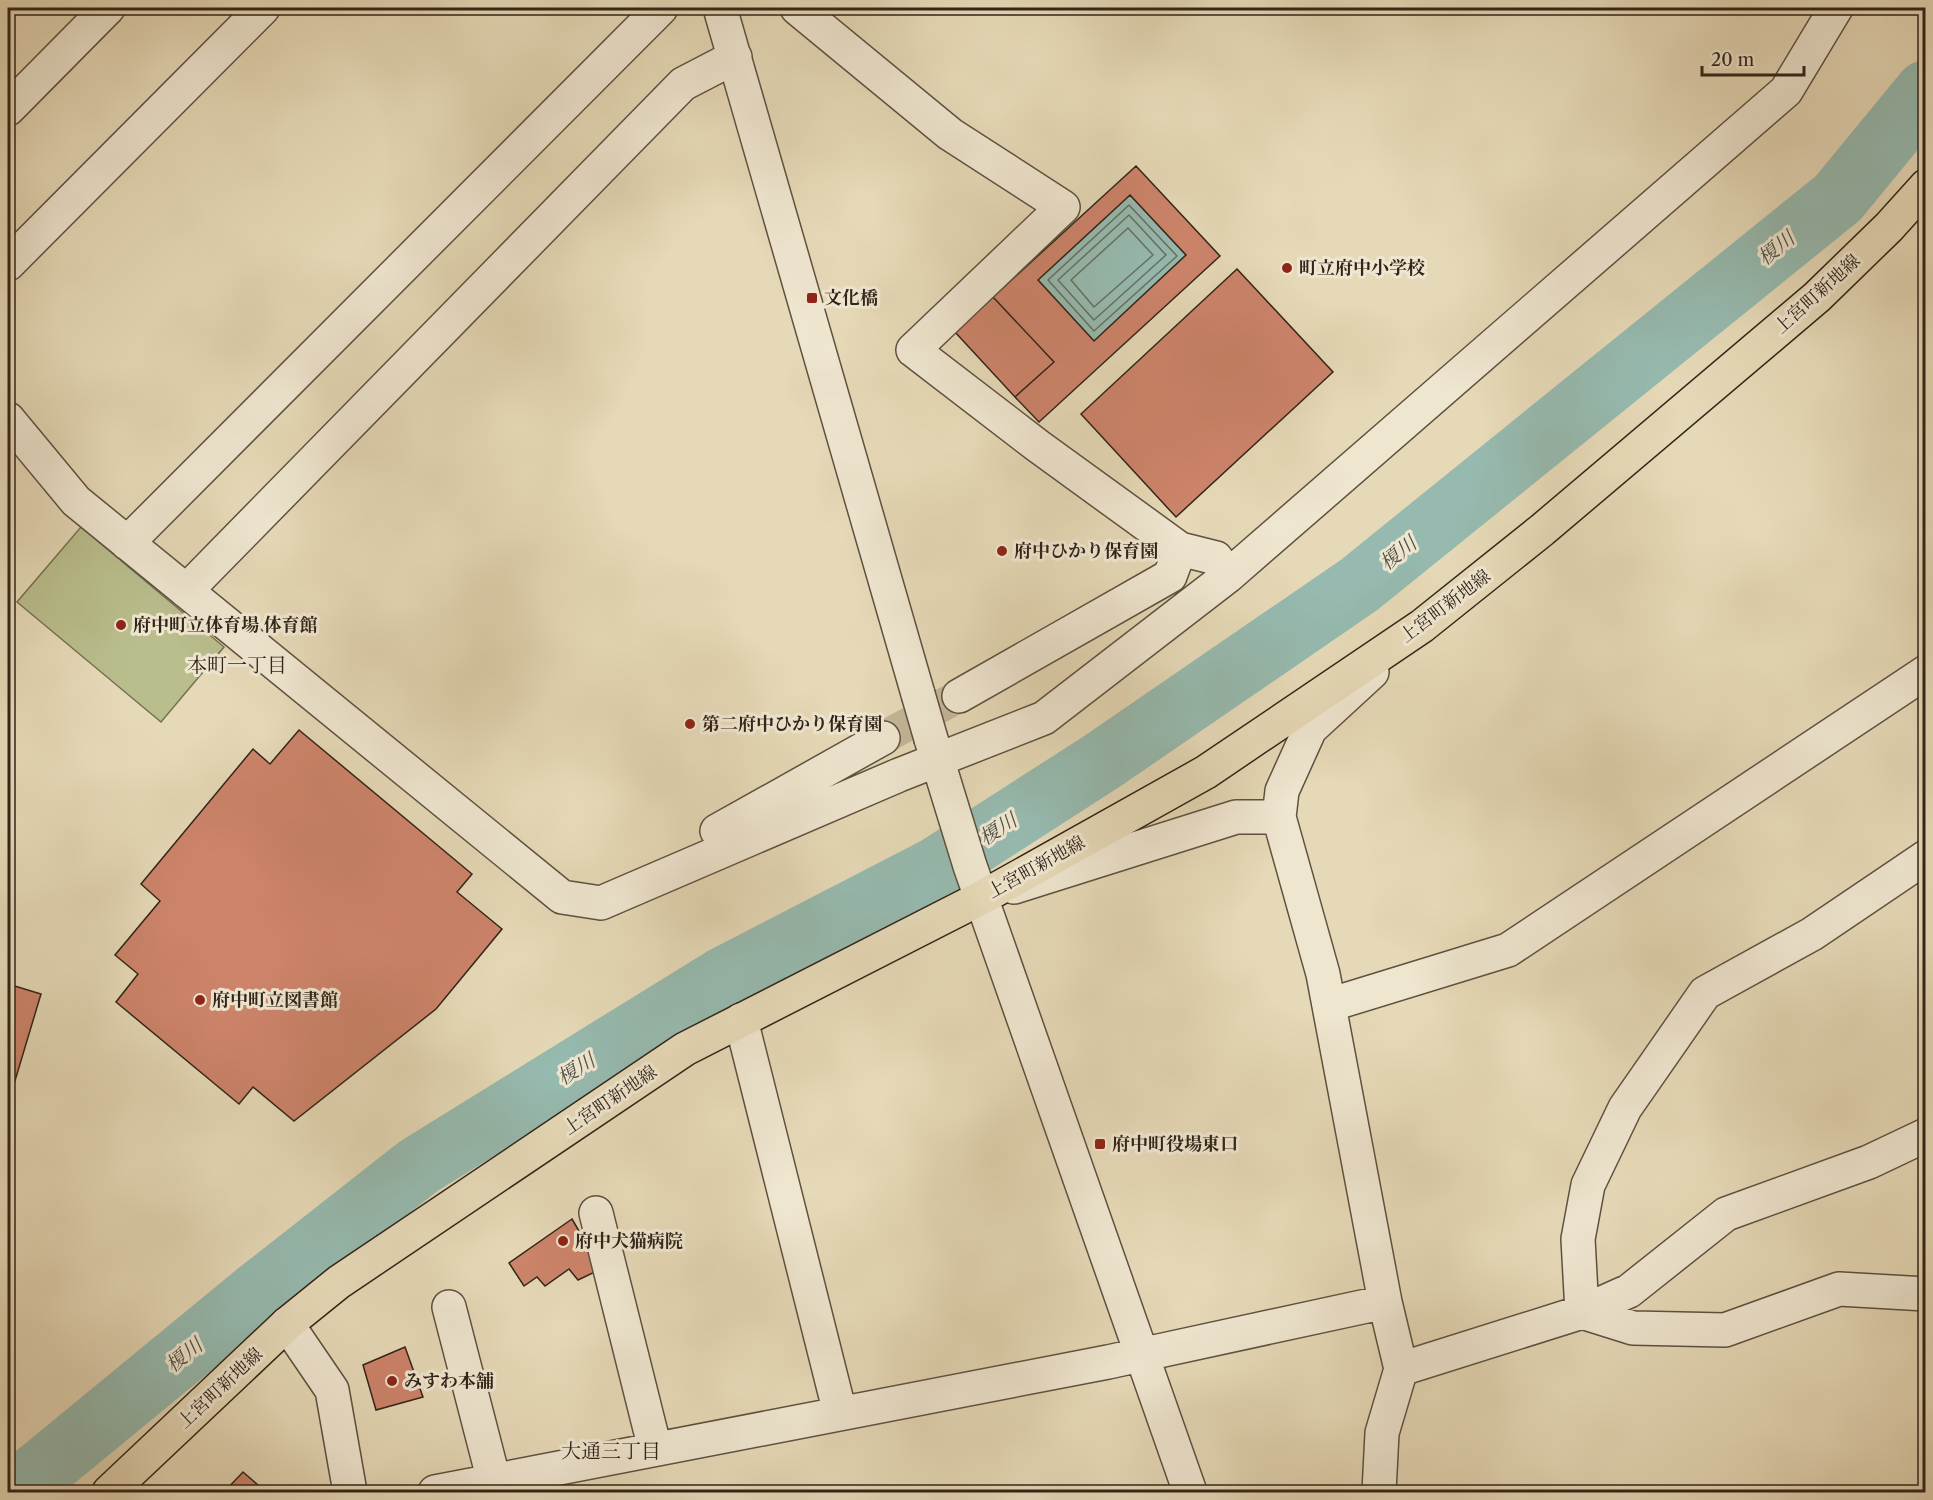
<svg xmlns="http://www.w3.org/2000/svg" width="1933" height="1500" font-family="'Libre Caslon Text','Noto Serif JP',serif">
<rect width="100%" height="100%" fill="#e6d9b7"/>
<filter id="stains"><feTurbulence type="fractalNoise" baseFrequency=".00333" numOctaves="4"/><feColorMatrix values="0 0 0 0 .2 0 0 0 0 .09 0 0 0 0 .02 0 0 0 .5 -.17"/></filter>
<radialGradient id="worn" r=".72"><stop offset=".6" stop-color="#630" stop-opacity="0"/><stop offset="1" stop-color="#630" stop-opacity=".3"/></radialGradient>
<path fill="#b9be8c" stroke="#757152" stroke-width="1.5" d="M81,527L224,647L161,722L17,602Z"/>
<path fill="#96baaf" stroke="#6e7e73" stroke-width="1.5" d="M1130,195L1186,255L1094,341L1038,280Z"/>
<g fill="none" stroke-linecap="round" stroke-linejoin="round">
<path stroke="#646f64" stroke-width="1.5" d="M1129,205L1177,256L1094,331L1048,280Z
M1129,215L1166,255L1094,320L1058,280Z
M1128,228L1153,255L1094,307L1071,280Z"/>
<path stroke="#96baaf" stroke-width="62" d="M15,1492L257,1293L419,1166L723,978L936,868L1101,762L1359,585L1838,198L1926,91"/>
</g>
<path fill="#cd846b" stroke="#312419" stroke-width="1.5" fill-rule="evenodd" d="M1136,166L1220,256L1039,422L1015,397L1054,362L993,297ZM1130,195L1186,255L1094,341L1038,280Z
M1237,269L1333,372L1176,517L1081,414Z
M993,297L1054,362L1015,397L955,332Z
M299,730L472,874L457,892L502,929L436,1009L294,1121L253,1087L239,1104L116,1002L138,974L115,955L160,901L141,884L253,749L270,764Z
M8,984L41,994L8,1104Z
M572,1219L601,1269L578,1280L569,1269L545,1286L537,1277L524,1286L509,1263Z
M405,1347L423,1397L376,1410L363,1365Z
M243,1472L266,1492H224Z"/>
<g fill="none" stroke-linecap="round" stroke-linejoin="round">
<path stroke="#c2b597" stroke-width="33" stroke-dasharray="33 16" stroke-linecap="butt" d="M883,738L959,696"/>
<defs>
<path id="minor" d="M720,8L918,694
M797,8L950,134L1063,207L913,350L1038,446L1180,549L1170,576L959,696
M8,109L108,8
M8,264L263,8
M8,419L76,501L562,897L601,903L899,775L1044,718L1228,576L1216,558L1180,549
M127,543L661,8
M1228,576L1786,91L1836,8
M186,591L683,84L735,57
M1372,672L1310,729L1282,791L1279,817L1323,974L1385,1302L1401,1369
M931,739L970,866L1190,1492
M717,831L883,738
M1014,887L1236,817H1279
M1329,1005L1508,950L1926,672
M741,1020L840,1413
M596,1213L655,1449
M449,1307L494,1481
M1582,1312L1578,1239L1588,1185L1625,1108L1705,993L1812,934L1926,857
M1582,1312L1633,1328L1725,1330L1839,1289L1926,1294
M287,1324L332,1390L350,1492
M435,1492L1108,1362L1385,1302
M1379,1492L1382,1433L1401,1369L1582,1312L1629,1291L1726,1214L1869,1162L1926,1135"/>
<path id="major" d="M109,1492L287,1324L339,1282L685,1049L981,898L1206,772L1422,626L1542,530L1817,297L1889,227L1926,186"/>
</defs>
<use href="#minor" stroke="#5e5140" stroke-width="36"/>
<use href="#major" stroke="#312419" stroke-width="36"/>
<use href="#minor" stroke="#efe6d0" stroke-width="33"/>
<use href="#major" stroke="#e6d9b7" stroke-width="33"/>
<defs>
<path id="minor-bridge" d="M918,694L931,739"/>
</defs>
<use href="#minor-bridge" stroke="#5e5140" stroke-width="36" stroke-linecap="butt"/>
<use href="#minor-bridge" stroke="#efe6d0" stroke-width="33"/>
</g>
<g fill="#8f2418" stroke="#efe6d0" stroke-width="2">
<circle cx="1287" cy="268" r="6"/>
<rect x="806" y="292" width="12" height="12" rx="3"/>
<circle cx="1002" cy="551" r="6"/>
<circle cx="121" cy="625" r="6"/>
<circle cx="690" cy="724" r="6"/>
<circle cx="200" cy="1000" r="6"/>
<rect x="1094" y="1138" width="12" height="12" rx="3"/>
<circle cx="563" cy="1241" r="6"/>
<circle cx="392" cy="1381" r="6"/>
</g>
<g text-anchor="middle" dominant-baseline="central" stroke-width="6" stroke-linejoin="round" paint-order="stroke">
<g font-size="18" font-weight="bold" fill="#312419" stroke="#efe6d0" text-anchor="start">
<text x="1299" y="268">町立府中小学校</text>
<text x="824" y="298">文化橋</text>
<text x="1014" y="551">府中ひかり保育園</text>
<text x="133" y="625">府中町立体育場 体育館</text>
<text x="702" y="724">第二府中ひかり保育園</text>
<text x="212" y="1000">府中町立図書館</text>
<text x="1112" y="1144">府中町役場東口</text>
<text x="575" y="1241">府中犬猫病院</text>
<text x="404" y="1381">みすわ本舗</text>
</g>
<g font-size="18" fill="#312419" stroke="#efe6d0">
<text transform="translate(1817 294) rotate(-42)">上宮町新地線</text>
<text transform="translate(1445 606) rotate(-37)">上宮町新地線</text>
<text transform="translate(1036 867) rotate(-29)">上宮町新地線</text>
<text transform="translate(610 1100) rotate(-34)">上宮町新地線</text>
<text transform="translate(220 1388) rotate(-43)">上宮町新地線</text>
</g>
<g font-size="20" font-style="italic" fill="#4f5146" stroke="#efe6d0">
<text transform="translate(1776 248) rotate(-39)">榎川</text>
<text transform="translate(1398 553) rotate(-39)">榎川</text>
<text transform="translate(998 829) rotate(-33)">榎川</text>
<text transform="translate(576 1069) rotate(-32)">榎川</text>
<text transform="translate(184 1355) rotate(-39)">榎川</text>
</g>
<g font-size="20" fill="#312419" stroke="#efe6d0">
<text x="237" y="665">本町一丁目</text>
<text x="611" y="1451">大通三丁目</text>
</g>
</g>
<rect width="1933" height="1500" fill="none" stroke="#e6d9b7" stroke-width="30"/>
<rect x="9" y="9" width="1915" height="1482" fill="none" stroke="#312419" stroke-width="3"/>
<rect x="15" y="15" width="1903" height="1470" fill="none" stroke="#312419" stroke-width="1.5"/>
<path d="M1702 66v9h102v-9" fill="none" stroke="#312419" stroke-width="3"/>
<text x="1711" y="66" font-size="18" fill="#312419" stroke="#efe6d0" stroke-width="4.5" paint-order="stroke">20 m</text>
<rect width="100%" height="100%" filter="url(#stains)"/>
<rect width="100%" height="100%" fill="url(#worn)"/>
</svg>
